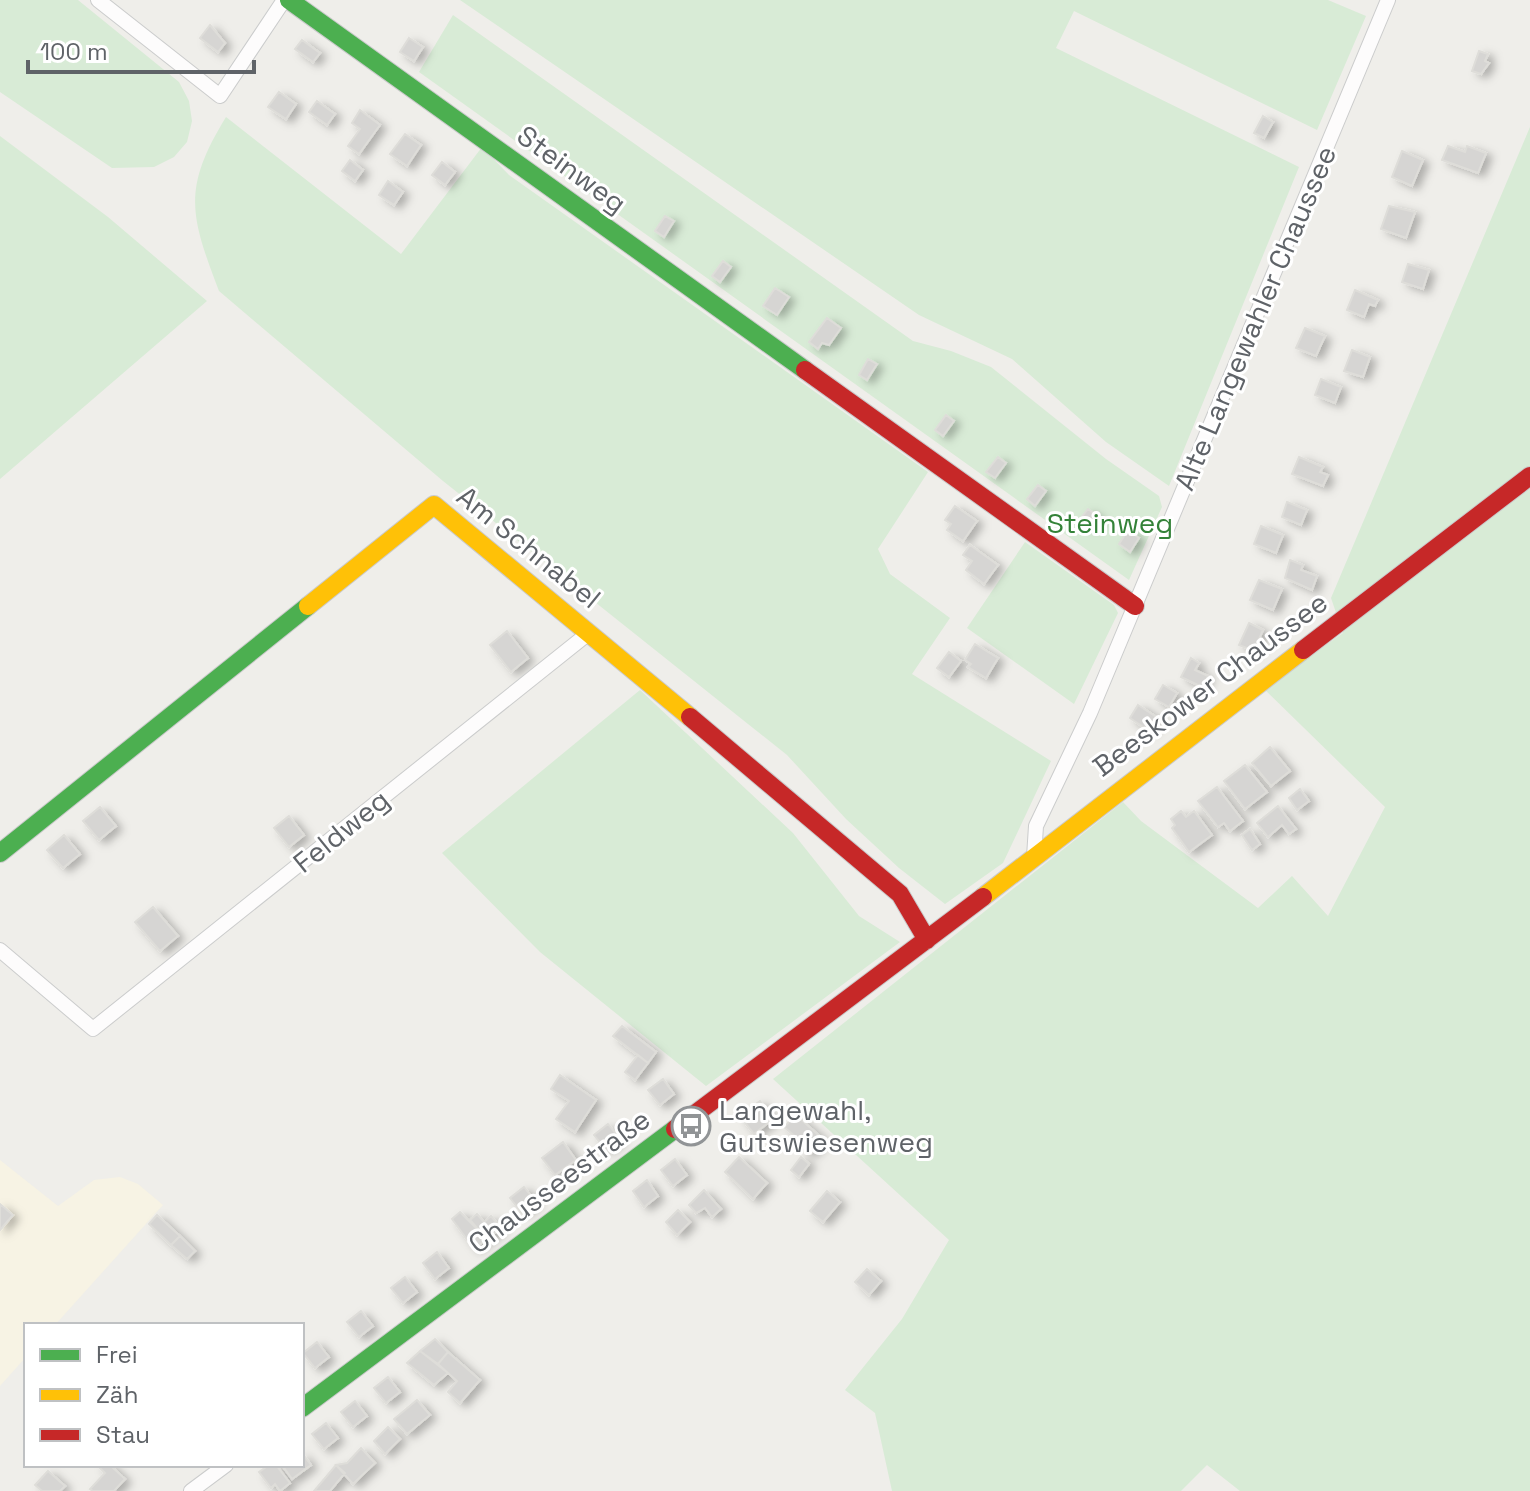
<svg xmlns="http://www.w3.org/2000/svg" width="1530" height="1491" font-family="'Space Grotesk',sans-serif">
<defs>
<filter id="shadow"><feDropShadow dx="6" dy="3.5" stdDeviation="4" flood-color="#0004"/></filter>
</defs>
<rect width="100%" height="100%" fill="#efeeea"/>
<path fill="#f7f3e4" d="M0,1160L58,1206L94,1180L120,1177L138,1184L163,1205L55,1325H26V1357L0,1386Z"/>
<path fill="#d8ebd6" d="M0,0H78L179,82L189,101L192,121L187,142L174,157L154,167L112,168L0,92Z
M460,0H1328L1366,16L1317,130L1074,11L1056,48L1299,167L1169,486L1106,442L1012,359L919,315Z
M453,15L913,341L951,351L991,367L1106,459L1159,496L1162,507L1129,580L419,72Z
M226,117L401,254L482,147L509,175L928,472L878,549L890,574L950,618L912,674L1051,761L1003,863L945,904L899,868L846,819L787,755L443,481L219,291C190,215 182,189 226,117Z
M1530,127V1491H1240L1207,1465L1181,1491H892L875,1413L845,1390L902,1319L949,1240L773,1079L1123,802L1141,821L1258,908L1292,876L1328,916L1385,807L1264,689L1343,633L1331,598Z
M0,136L108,217L207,301L0,479Z
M1025,542L1114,605L1118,613L1074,704L967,628Z
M640,690L793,833L859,916L900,942L706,1086L540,952L442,853Z"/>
<path fill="#d6d5d3" stroke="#deddd9" stroke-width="2" filter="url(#shadow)" d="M210,25L225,43L218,52L200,38Z
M409,38L423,47L414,61L400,52Z
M302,40L320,53L313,62L295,49Z
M1479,51L1488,54L1485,61L1489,63L1481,74L1472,71Z
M279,92L296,104L286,119L268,107Z
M317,101L335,114L327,125L309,112Z
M360,110L380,125L359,154L348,146L360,129L352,123Z
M1263,116L1273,122L1264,138L1254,133Z
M405,134L421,145L407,166L390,154Z
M1448,146L1465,152L1467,146L1486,153L1478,173L1442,160Z
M1402,151L1423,160L1412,186L1392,177Z
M350,160L363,170L355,181L342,171Z
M442,162L455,172L445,185L432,175Z
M388,181L403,192L394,205L379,195Z
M1389,206L1415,212L1406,238L1381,229Z
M665,216L674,221L664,237L655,231Z
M723,261L731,267L720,282L712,276Z
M1408,264L1429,270L1423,289L1402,282Z
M775,288L789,297L777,315L763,306Z
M1355,290L1378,300L1375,306L1369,304L1364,317L1347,310Z
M827,318L841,328L829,345L822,343L818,349L809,342Z
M1305,328L1325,336L1316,356L1296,348Z
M1352,350L1370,357L1363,377L1344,371Z
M868,359L877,364L867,380L859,375Z
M1321,379L1341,387L1335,403L1315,395Z
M946,415L954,421L943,436L935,430Z
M998,457L1006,463L995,478L986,472Z
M1299,457L1323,467L1320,472L1328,475L1323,486L1292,474Z
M1038,485L1046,491L1035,506L1027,499Z
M1287,502L1307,510L1301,525L1282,517Z
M955,506L977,521L963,541L947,530L951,524L945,520Z
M1088,509L1099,517L1091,527L1080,519Z
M1261,526L1283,535L1276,553L1254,544Z
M1128,530L1139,538L1130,552L1119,544Z
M970,545L998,565L984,584L966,570L972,561L963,555Z
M1290,560L1303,565L1301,570L1317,576L1312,590L1285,578Z
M1259,580L1282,589L1273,610L1250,600Z
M1249,623L1263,630L1254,651L1239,645Z
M507,631L528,658L511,672L490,645Z
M975,644L998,658L986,678L968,667L971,664L965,660Z
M949,652L961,661L949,677L937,668Z
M1191,658L1199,663L1195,670L1208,676L1202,687L1181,677Z
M1163,685L1177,693L1169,707L1155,699Z
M1138,705L1158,718L1149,731L1130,718Z
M1270,747L1290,771L1271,786L1252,763Z
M1245,765L1267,792L1245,809L1224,781Z
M1217,787L1243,821L1230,831L1224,823L1218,827L1198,801Z
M1300,789L1309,801L1297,810L1289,798Z
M1278,806L1296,829L1289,834L1282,825L1268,837L1257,823Z
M100,807L116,826L99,840L83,821Z
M1181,811L1186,817L1194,811L1212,835L1189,852L1172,828L1175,825L1171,819Z
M289,816L304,835L289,847L274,828Z
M1250,829L1260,844L1252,850L1242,835Z
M64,835L80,854L63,868L47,850Z
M153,907L178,936L160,951L135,922Z
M622,1026L656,1052L648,1063L613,1036Z
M638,1055L648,1063L635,1080L625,1072Z
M560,1075L596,1100L575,1132L556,1119L569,1101L551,1089Z
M663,1079L674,1094L660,1105L648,1090Z
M760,1101L773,1119L754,1134L740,1116Z
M796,1115L823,1139L811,1153L801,1148L803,1143L784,1127Z
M608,1124L620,1139L606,1150L594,1135Z
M563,1142L576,1160L555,1175L542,1158Z
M739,1157L767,1183L753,1199L725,1172Z
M801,1157L809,1164L799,1177L791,1170Z
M675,1159L687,1175L673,1186L661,1170Z
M647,1180L658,1196L644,1207L633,1191Z
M524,1187L536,1202L522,1213L510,1198Z
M704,1190L721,1209L712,1217L705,1208L696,1213L689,1205Z
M827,1191L840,1202L823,1222L810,1211Z
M0,1204L13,1215L0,1230Z
M678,1210L690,1222L677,1235L666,1222Z
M460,1212L487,1239L474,1249L452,1219Z
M477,1214L484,1222L491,1216L501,1228L487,1239L470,1220Z
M157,1215L180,1236L171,1245L149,1224Z
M180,1236L195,1251L187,1259L171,1245Z
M437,1252L449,1268L435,1279L423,1263Z
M867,1269L881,1281L869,1295L855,1282Z
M405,1277L417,1292L403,1303L391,1288Z
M361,1311L373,1326L359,1337L347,1322Z
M435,1339L448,1352L438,1364L420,1351Z
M317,1342L329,1357L315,1368L303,1353Z
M420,1351L448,1373L434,1385L407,1363Z
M448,1352L480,1380L460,1403L448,1392L457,1381L438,1364Z
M388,1377L400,1392L386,1403L374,1388Z
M417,1400L430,1415L407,1434L394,1419Z
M355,1401L367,1416L353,1427L341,1412Z
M326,1423L338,1438L324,1449L312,1434Z
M388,1427L400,1439L385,1454L374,1441Z
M361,1448L375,1463L353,1484L336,1465L347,1463Z
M302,1453L311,1465L292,1479L282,1465H302Z
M97,1465H110L125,1479L114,1491H93L90,1489L105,1473Z
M269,1465H276L290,1483L280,1491L275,1484L271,1488L259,1472Z
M336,1465L345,1473L330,1491H314Z
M48,1471L65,1486L60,1491H42L35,1485Z"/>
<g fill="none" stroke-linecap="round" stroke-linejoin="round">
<defs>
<path id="street" d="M98,0L220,96L284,0
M1034,857L1036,826L1090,713L1388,0
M0,950L93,1029L590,632
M191,1491L226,1465"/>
<path id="fast" d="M289,0L805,370
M0,853L308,606
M302,1408L675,1129"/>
<path id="slow" d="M308,606L434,505L690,717
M983,897L1303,650"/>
<path id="jam" d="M805,370L1135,606
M1303,650L1530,476
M690,717L900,894L927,940
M675,1129L983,897"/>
</defs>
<use href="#street" stroke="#cbcccc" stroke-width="16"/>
<use href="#fast" stroke="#cacacb" stroke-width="20"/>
<use href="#slow" stroke="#cacacb" stroke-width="20"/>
<use href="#jam" stroke="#cacacb" stroke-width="20"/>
<use href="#street" stroke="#fdfcfc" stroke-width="14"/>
<use href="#fast" stroke="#4caf50" stroke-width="18"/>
<use href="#slow" stroke="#ffc107" stroke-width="18"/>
<use href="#jam" stroke="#c62828" stroke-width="18"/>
</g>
<defs>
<symbol id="bus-ring" viewBox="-11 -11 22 22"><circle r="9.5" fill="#fff" stroke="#919496" stroke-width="1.5"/><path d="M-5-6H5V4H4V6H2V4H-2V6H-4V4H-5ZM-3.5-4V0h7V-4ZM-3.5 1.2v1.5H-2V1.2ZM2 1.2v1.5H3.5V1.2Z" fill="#919496"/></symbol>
</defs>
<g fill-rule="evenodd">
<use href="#bus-ring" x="669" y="1104" width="44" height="44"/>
</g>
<g text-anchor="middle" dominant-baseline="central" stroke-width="6" stroke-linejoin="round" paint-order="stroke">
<g font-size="28" fill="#5f6368" stroke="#fff">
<text transform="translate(572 169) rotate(36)">Steinweg</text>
<text transform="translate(1255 318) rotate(-67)">Alte Langewahler Chaussee</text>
<text transform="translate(529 547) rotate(39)">Am Schnabel</text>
<text transform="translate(1210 684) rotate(-37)">Beeskower Chaussee</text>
<text transform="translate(341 831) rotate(-39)">Feldweg</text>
<text transform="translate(559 1181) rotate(-37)">Chausseestraße</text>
</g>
<g font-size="28" fill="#348238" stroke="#fff">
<text x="1110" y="523">Steinweg</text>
</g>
<g font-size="28" fill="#5f6368" stroke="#fff" text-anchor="start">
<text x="719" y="1110">Langewahl,<tspan x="719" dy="32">Gutswiesenweg</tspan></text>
</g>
</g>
<rect x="24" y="1323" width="280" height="144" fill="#ffffff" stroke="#bfc1c3" stroke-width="2"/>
<rect x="40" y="1349" width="40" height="12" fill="#4caf50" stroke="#bfc1c3" stroke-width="2"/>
<text x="96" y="1363" font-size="24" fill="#5f6368">Frei</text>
<rect x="40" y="1389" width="40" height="12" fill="#ffc107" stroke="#bfc1c3" stroke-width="2"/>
<text x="96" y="1403" font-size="24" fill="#5f6368">Zäh</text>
<rect x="40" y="1429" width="40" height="12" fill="#c62828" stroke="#bfc1c3" stroke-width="2"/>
<text x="96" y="1443" font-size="24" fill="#5f6368">Stau</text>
<path d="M28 60v12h226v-12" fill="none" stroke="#5f6368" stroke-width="4"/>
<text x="40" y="60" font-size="24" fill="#5f6368" stroke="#ffffff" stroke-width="6" paint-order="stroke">100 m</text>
</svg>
